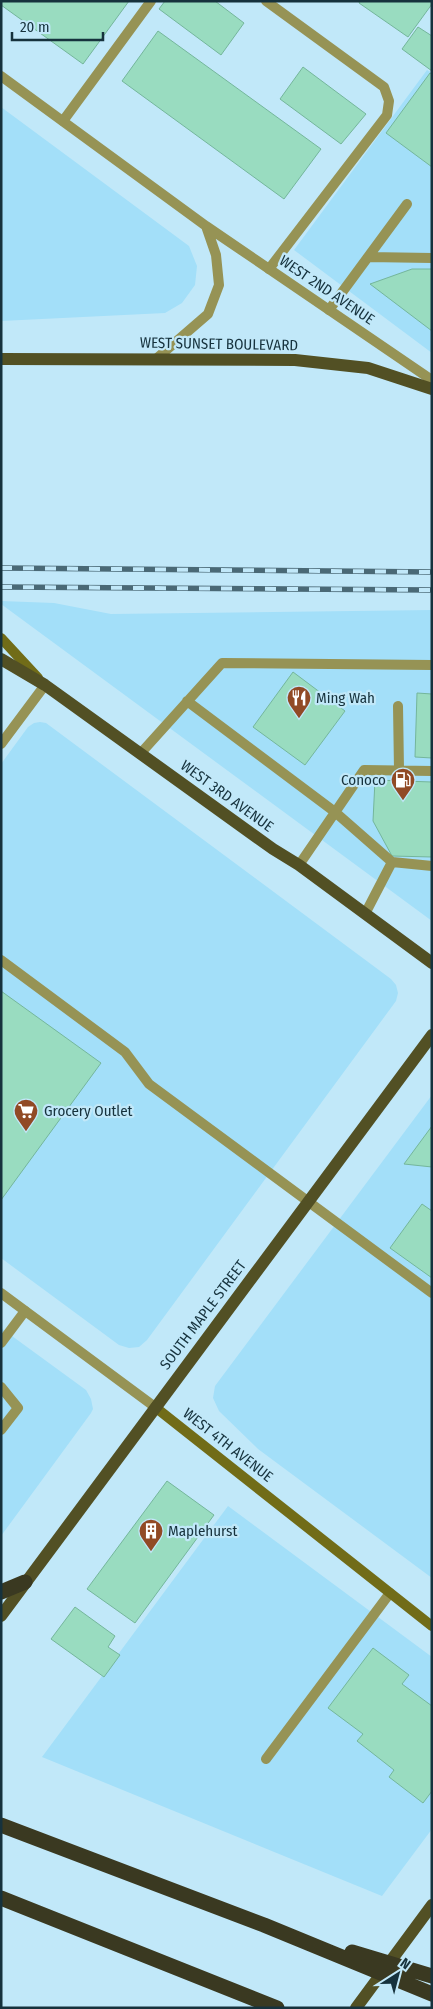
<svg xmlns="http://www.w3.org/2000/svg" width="433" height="2009" font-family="'Fira Sans Condensed',sans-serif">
<rect width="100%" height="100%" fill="#c1e8f9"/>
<path fill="#a3dff9" d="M427,70L432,73V353L294,250Z
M1,107L189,246L197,266L195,285L182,303L165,313L1,321Z
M1,601L54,603L111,614L432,610V921L1,604Z
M40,722L46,723L391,979L396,985L398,993L396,1001L147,1340L139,1347L129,1348L119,1345L1,1258V764L28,727L34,723Z
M432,1095V1578L258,1449L219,1411L213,1398L215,1386Z
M1,1328L86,1390L91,1399L93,1409L91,1413L1,1536Z
M228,1506L432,1657V1829L382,1896L42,1757Z"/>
<path fill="#99dcc0" stroke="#74b69b" d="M1,1H129L83,64L1,5Z
M165,1H215L244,23L221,55L159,9Z
M360,1H432V4L408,37L359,3Z
M418,27L432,36V71L402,49Z
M158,31L321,149L284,199L122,81Z
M303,67L366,114L341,144L280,99Z
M430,73L432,74V167L386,133Z
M412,269H432V331L370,284Z
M293,672L345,711L305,765L253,727Z
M417,693L432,694V758L415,757Z
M375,780L432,782V857L392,856L373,821Z
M1,991L101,1063L1,1200Z
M432,1126V1167L404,1164Z
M422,1204L432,1211V1278L390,1248Z
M167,1481L214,1515L135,1623L87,1589Z
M75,1607L115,1636L108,1647L120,1655L104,1677L51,1639Z
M373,1648L409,1675L402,1684L432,1706V1791L423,1803L389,1777L394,1770L357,1741L363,1734L328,1708Z"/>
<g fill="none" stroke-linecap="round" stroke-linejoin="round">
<path stroke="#969355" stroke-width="10" d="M266,1L384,87L389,101L387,115L269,269
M63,121L151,1
M368,257L407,204
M329,310L368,257L432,258
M187,701L335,812L392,862L365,914
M398,706L399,769
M140,754L222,663L432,665
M392,862L432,866
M299,865L364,770L432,771
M1,960L125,1052L149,1084L432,1293
M1,1343L25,1311
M1,1387L18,1408L1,1430
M266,1759L390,1593"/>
<path stroke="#969355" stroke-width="10" d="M1,76L206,226L432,380
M156,359L208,314L219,285L216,255L206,226
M1,744L45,685"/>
<path stroke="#969355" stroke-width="10" d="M1,1293L155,1407"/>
<path stroke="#716c18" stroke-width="10" d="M1,638L38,678
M155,1407L432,1626"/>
<path stroke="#525024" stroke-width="12" d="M1,359L295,360L368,368L432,389
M1,659L45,685L273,849L299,865L432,963
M1,1616L432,1035
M356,2008L432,1905"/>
<path stroke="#3a3921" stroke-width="15" d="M1,1592L25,1582
M1,1898L277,2008"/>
<defs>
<path id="rail" d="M1,568L432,572
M1,587L432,590"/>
</defs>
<use href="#rail" stroke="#4a6976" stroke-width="5.5"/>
<use href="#rail" stroke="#c1e8f9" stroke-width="4" stroke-dasharray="11" stroke-linecap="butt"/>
<path stroke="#3a3921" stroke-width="15" d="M1,1825L264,1925L432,1994
M352,1952L432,1976"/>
</g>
<defs>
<symbol id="restaurant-pin" viewBox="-11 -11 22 30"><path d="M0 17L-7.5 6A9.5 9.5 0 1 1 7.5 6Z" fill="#914a25" stroke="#c1e8f9"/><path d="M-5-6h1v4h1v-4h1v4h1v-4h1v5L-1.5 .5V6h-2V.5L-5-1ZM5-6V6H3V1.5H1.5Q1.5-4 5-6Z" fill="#fff"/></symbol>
<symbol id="fuel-pin" viewBox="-11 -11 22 30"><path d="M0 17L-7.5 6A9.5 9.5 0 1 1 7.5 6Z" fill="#914a25" stroke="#c1e8f9"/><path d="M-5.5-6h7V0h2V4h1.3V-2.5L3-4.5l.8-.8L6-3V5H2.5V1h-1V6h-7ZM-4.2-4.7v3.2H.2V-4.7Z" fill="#fff"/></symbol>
<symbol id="supermarket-pin" viewBox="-11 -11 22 30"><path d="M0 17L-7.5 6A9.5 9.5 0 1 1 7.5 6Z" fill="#914a25" stroke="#c1e8f9"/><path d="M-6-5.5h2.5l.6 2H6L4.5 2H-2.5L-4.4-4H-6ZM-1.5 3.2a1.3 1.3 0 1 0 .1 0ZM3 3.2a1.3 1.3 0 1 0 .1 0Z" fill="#fff"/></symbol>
<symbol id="building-pin" viewBox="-11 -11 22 30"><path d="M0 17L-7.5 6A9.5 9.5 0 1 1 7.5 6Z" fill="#914a25" stroke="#c1e8f9"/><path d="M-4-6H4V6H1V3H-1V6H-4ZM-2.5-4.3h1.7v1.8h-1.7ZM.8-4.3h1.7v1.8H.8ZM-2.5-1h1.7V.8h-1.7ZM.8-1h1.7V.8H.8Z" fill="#fff"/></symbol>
</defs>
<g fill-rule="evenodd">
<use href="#restaurant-pin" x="285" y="684" width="28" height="38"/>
<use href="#fuel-pin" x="389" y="766" width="28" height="38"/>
<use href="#supermarket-pin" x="12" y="1097" width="28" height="38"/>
<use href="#building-pin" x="137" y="1517" width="28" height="38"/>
</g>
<g text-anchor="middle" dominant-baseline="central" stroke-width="4.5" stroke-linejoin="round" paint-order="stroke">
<g font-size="15" fill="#16323d" stroke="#c1e8f9">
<text transform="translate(327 290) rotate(34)">WEST 2ND AVENUE</text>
<text transform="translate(219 344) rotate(1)">WEST SUNSET BOULEVARD</text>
<text transform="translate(227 796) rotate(36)">WEST 3RD AVENUE</text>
<text transform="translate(203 1315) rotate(-53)">SOUTH MAPLE STREET</text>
<text transform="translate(228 1445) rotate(38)">WEST 4TH AVENUE</text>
</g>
<g font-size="15" fill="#16323d" stroke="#c1e8f9" text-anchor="start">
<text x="316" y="698">Ming Wah</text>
<text x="386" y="780" text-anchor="end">Conoco</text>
<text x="44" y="1111">Grocery Outlet</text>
<text x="168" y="1531">Maplehurst</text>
</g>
</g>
<rect width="433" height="2009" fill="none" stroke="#16323d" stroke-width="5"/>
<g transform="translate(398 1974) rotate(36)" stroke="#c1e8f9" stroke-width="4" paint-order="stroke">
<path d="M0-4L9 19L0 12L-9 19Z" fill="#16323d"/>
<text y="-8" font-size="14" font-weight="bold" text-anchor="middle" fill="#16323d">N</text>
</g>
<path d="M12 32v8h91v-8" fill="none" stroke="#16323d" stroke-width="2.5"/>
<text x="20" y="32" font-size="15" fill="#16323d" stroke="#c1e8f9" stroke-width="4" paint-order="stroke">20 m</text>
</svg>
